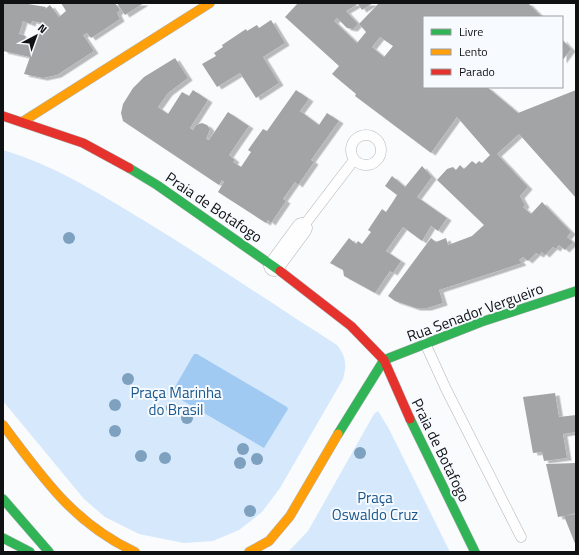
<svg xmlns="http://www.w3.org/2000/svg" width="579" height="555" font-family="'Titillium Web',sans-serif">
<defs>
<filter id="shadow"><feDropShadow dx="4.5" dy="2.5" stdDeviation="0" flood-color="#0004"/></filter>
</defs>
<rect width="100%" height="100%" fill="#f9fbfd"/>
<path fill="#d6e8fb" d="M3,150C54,165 98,193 143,220C209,260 272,304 337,345C346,356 347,365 343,379L280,488L262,512L239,530L213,541L184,543L139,534L105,517L84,499L3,401Z
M378,411L389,429L450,552H288L308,531L374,414Z"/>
<path fill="#a1caf2" d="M194,354H197L287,407L288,409L264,448L173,395L172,392Z"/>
<path fill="#a2a4a5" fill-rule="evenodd" filter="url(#shadow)" d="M3,3H22L46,7L45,9L50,5L59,17L66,11L61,3H115L120,10L117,13L120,19L91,38L87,33L83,35L94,51L57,75L43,78L24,74L30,57L3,51ZM23,21L31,24L32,21L41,23L34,43L24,41L26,36L19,34Z
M117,3H144L125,15Z
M298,3H373L362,10L358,4L346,11L358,24L353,29L347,28L337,18L334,21L357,43L366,32L359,24L379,3H528L542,17H424V87H487L518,113L576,90V198L519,134L497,154L528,187L520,196L525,205L523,207L531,214L542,202L571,232L567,237L573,242L565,250L559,245L556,249L553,247L545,255L542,252L539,255L536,253L528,261L523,257L519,260L522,263L439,290L443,303L427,308H416L395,301L388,296L431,238L436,242L446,238L448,245L472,236L484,225L437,180L447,169L453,167L456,170L460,165L464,169L472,161L476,164L479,161L482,163L490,155L457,117L431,153L355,96L356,94L332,74L339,66L285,17ZM380,37L393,46L384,57L372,47Z
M271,20L285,43L263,57L279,83L256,98L240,73L217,87L202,64L216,56L214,53L223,47L222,45L246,29L247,31L257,25L259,28Z
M562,39L571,49L562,61Z
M175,58L188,78L168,93L158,107L168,114L182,92L189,96L193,90L208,100L190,128L193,130L196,125L202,123L207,125L210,129L206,139L209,140L228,112L249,126L229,155L235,160L233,162L241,167L251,152L248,150L263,129L267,131L296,90L309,99L300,111L319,125L327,113L339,121L311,160L314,162L298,185L295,182L283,199L286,201L271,223L268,220L266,223L218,192L224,182L222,180L219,185L123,121L121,113L123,104L133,88L144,77Z
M422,166L432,177L417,197L447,218L438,231L431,226L422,241L403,227L386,251L401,261L393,273L390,271L375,293L344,276L343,270L330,263L349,238L356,244L358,241L362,244L371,232L368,230L382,209L386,212L394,200L397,195L385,186L392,176L405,187Z
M555,393L559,417L576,415V432L563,434L567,458L544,461L542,452L533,453L523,397Z
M576,463V513L564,516L576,514V546L564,516L558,517L546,464Z"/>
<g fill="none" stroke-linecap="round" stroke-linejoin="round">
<defs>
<path id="lane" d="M351 150a15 15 0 1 1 30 0a15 15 0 1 1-30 0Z
M302,228L354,160
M425,343L446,389L521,537"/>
<path id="street" d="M274,266L302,228"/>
<path id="fast" d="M129,168L157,185L280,271
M384,360L481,322L576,291
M410,419L475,552
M338,434L384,360
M3,499L49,552
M3,538L30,552"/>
<path id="slow" d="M22,122L210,3
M3,425C43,478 73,523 135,552
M249,552L269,541L290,516L338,434"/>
<path id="jam" d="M3,116L83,143L129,168
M280,271L351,326L384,360L410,419"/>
</defs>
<use href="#lane" stroke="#b0b2b4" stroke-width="11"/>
<use href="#street" stroke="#b0b2b4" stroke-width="21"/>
<use href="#fast" stroke="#b0b2b4" stroke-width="10"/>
<use href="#slow" stroke="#b0b2b4" stroke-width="10"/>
<use href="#jam" stroke="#b0b2b4" stroke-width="10"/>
<use href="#lane" stroke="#fefeff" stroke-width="10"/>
<use href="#street" stroke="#fefeff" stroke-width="20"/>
<use href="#fast" stroke="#30b455" stroke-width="9"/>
<use href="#slow" stroke="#ff9f0a" stroke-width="9"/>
<use href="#jam" stroke="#e5322d" stroke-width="9"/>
</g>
<g fill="#7ea1bf">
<circle cx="69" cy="238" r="6"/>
<circle cx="128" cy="379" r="6"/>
<circle cx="115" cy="405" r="6"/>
<circle cx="172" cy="408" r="6"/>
<circle cx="187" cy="418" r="6"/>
<circle cx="115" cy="431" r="6"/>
<circle cx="243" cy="449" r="6"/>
<circle cx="360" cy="453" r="6"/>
<circle cx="141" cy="456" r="6"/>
<circle cx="165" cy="458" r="6"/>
<circle cx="257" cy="459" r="6"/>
<circle cx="240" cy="463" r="6"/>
<circle cx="250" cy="511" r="6"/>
</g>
<g text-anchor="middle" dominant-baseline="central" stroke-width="4" stroke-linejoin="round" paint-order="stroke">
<g font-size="15" fill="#101113" stroke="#f7fbff">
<text transform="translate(214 207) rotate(34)">Praia de Botafogo</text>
<text transform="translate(475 312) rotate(-20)">Rua Senador Vergueiro</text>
<text transform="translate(441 450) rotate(64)">Praia de Botafogo</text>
</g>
<g font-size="15" fill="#1a578c" stroke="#f7fbff">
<text x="176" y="392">Praça Marinha<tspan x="176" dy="17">do Brasil</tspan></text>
<text x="375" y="497">Praça<tspan x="375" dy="17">Oswaldo Cruz</tspan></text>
</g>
</g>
<rect width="579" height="555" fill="none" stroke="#101113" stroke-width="8"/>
<rect x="423" y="16" width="140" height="72" fill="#f7fbff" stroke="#9b9da1"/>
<rect x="431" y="29" width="20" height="6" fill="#30b455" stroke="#9b9da1"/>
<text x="459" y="36" font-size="12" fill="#101113">Livre</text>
<rect x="431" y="49" width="20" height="6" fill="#ff9f0a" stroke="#9b9da1"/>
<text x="459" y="56" font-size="12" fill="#101113">Lento</text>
<rect x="431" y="69" width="20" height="6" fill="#e5322d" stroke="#9b9da1"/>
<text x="459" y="76" font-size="12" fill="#101113">Parado</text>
<g transform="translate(36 36) rotate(41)" stroke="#f7fbff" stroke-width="3" paint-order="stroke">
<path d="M0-3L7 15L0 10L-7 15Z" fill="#101113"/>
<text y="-6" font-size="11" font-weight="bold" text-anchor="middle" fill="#101113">N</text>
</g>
</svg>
